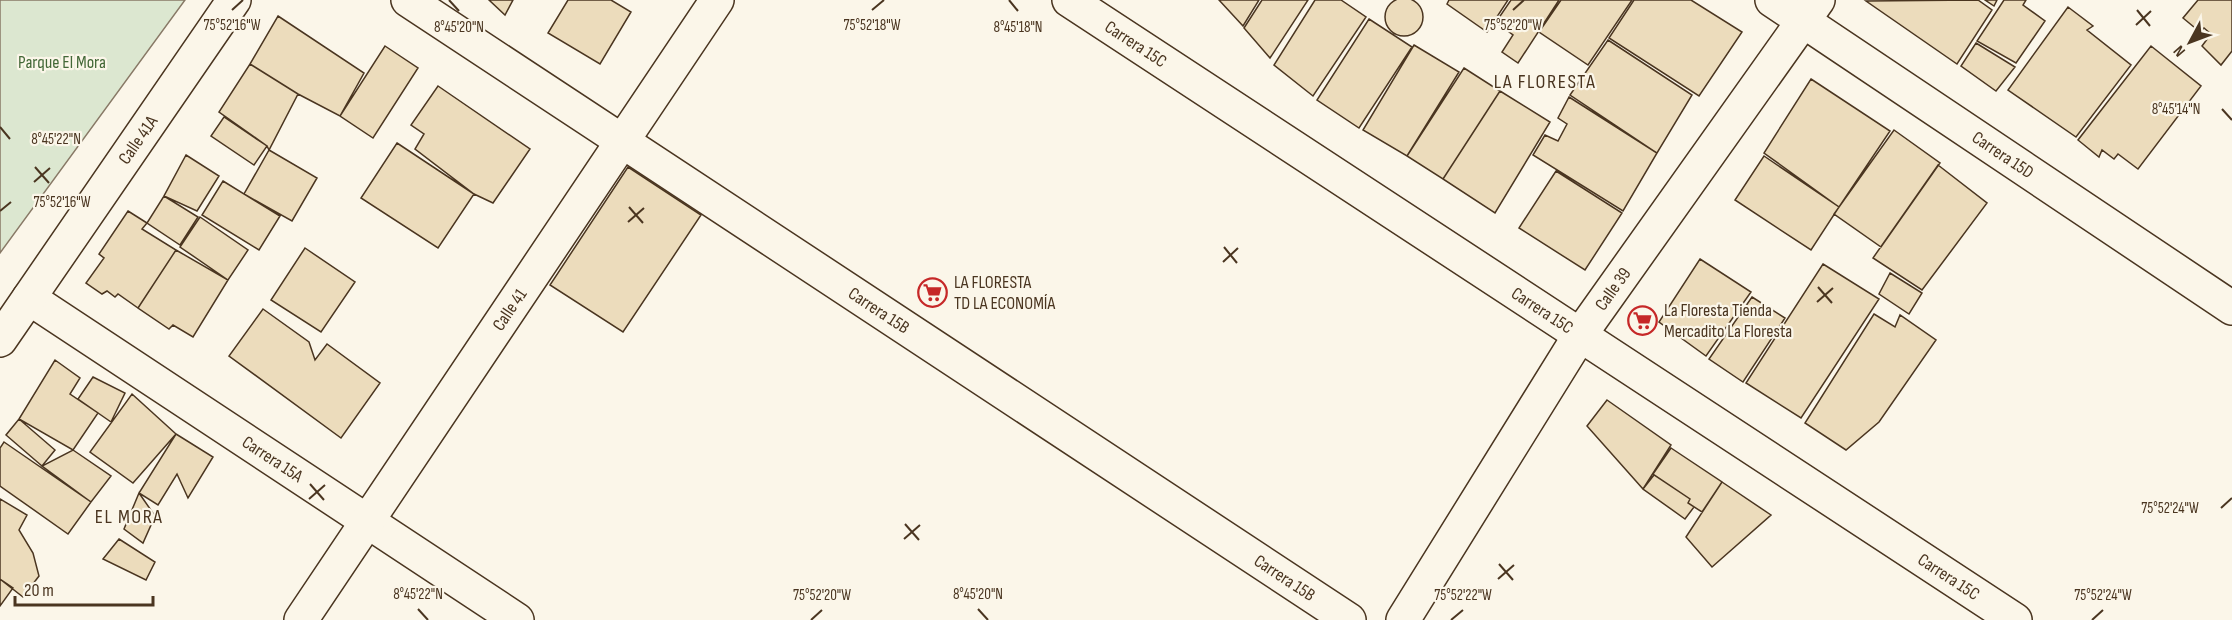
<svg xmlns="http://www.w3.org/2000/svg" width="2232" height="620" font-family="'Sofia Sans Condensed',sans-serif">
<rect width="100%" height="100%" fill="#fbf6e9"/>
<path fill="#dce7d0" stroke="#887966" stroke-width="1.5" d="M0,0H185L0,253Z"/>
<path fill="#ecdcbc" stroke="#4a3520" stroke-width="1.5" d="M1385 17a19 19 0 1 1 38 0a19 19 0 1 1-38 0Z
M489,0H513L505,15Z
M568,0H611L631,12L600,64L548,33Z
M1219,0H1259L1243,26Z
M1262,0H1308L1270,58L1244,28Z
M1315,0H1341L1366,17L1313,96L1274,65Z
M1449,0H1508L1487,32L1447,4Z
M1511,0H1559L1518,63L1502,52L1513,35L1496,22Z
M1561,0H1632L1588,65L1539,32Z
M1634,0H1691L1742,32L1699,96L1609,38Z
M1978,0L1992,10L1957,64L1866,1Z
M1985,0H1997L1994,6Z
M2004,0H2026L2023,5L2045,21L2016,63L1977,41Z
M2198,0H2232V51L2221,65L2202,46L2211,34L2204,28L2200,32L2183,18Z
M2068,7L2093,26L2087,30L2131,65L2076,137L2008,90Z
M278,16L364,73L340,116L298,94L250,64Z
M1369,19L1412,47L1359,128L1317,100Z
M1608,40L1692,95L1657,153L1570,95Z
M1976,43L2015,67L1996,91L1961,66Z
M1414,45L1459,72L1407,156L1363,130Z
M385,46L418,68L373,138L340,116Z
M2151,46L2201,86L2138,169L2118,154L2114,159L2102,150L2099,157L2078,140Z
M250,64L298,94L269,150L267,146L219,112Z
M1464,68L1500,91L1443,179L1407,156Z
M1811,79L1890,131L1839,207L1764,153Z
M438,86L530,149L493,203L474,194L415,149L424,134L411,125Z
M1500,91L1550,122L1495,213L1443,179Z
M1569,97L1657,153L1623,211L1533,155L1545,135L1558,141L1567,124L1558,118Z
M224,117L267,146L254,165L211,136Z
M1894,130L1940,163L1881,247L1834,214Z
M397,143L474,194L438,248L361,198Z
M269,150L317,178L292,221L244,194Z
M186,155L219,176L197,211L164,196Z
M1764,156L1839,207L1811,250L1735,200Z
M1938,165L1987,203L1922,290L1873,258Z
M628,167L701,215L623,332L550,285Z
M1556,171L1622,213L1585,270L1519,228Z
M223,181L280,216L259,250L202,215Z
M164,196L198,217L180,245L147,223Z
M128,211L147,223L142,229L176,250L138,308L118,294L115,297L107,291L102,294L86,283L104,258L99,254Z
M200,217L248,250L228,280L180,247Z
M305,248L355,282L321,332L271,300Z
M176,250L228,280L193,337L173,325L169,329L138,308Z
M1700,259L1751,292L1706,356L1659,322Z
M1823,264L1879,299L1801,418L1746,383Z
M1890,273L1922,293L1909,314L1879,294Z
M1752,297L1785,318L1743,382L1709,359Z
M263,309L309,342L315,360L327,344L380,383L341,438L229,356Z
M1874,314L1895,327L1900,315L1936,340L1879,422L1846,450L1805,423Z
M55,360L80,378L70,394L98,413L73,450L19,419Z
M93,377L125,393L111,422L78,399Z
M132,394L176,434L133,483L90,452Z
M1607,400L1671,445L1643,489L1587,426Z
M19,419L55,450L42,466L6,435Z
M176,434L213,457L188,498L177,474L158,505L139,493Z
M4,442L91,502L68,534L0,486V448Z
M1671,448L1722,482L1702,512L1688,503L1690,499L1653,474Z
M73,450L111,476L91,502L42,466Z
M1654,475L1690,499L1688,503L1694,507L1685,519L1643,489Z
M1722,482L1771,515L1712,567L1686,537Z
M139,493L155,516L143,543L124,529Z
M0,499L27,515L19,530L33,553L39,576L23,597L0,579Z
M119,539L155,562L146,580L103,559Z
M0,579L13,588L0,606Z"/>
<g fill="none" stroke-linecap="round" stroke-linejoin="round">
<defs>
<g id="street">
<path id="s1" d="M408,0L1349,620"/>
<path id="s2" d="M1069,0L2015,620"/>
<path id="s3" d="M1772,0L2232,308"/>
<path id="s4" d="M29,298L517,620"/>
<path id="s5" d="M0,340L234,0"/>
<path id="s6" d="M301,620L717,0"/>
<path id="s7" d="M1403,620L1580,335L1818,0"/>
</g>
</defs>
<use href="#street" stroke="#4a3520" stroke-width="36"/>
<use href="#street" stroke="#fbf6e9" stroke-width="33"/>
</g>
<path fill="none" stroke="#4a3520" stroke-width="2" d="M449,0L459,11M1009,0L1018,11M232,10L243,0M872,10L884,0M1513,10L1524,0M2137,10L2150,26M2136,25L2151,11M2222,109L2232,120M0,127L10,139M35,167L49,183M34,182L50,168M629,207L643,223M0,211L11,202M628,222L644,208M1224,247L1237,263M1223,262L1238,248M1818,287L1832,303M1817,302L1833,288M310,484L324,500M309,499L325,485M2221,508L2232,498M905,524L919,540M904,539L920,525M1499,564L1513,580M1498,579L1514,565M418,609L428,620M978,609L988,620M811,620L822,610M1451,620L1463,610M2092,620L2103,610"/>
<defs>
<symbol id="supermarket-ring" viewBox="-11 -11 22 22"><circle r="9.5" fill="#fbf6e9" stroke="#c62828" stroke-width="1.5"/><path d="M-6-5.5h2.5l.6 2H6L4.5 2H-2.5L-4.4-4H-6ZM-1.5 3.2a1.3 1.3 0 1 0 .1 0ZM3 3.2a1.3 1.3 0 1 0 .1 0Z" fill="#c62828"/></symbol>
</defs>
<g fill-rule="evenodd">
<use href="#supermarket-ring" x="916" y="276" width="33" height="33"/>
<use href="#supermarket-ring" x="1626" y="304" width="33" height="33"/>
</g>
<g text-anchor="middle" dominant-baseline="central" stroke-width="4.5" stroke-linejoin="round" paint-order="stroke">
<g font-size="18" fill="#4a3520" stroke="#fbf6e9">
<text stroke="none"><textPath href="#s2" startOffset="80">Carrera 15C</textPath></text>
<text stroke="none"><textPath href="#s5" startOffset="243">Calle 41A</textPath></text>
<text stroke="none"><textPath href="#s3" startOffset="278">Carrera 15D</textPath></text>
<text stroke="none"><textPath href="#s7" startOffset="392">Calle 39</textPath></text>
<text stroke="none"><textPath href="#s6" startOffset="374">Calle 41</textPath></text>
<text stroke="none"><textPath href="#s1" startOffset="564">Carrera 15B</textPath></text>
<text stroke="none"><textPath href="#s2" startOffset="566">Carrera 15C</textPath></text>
<text stroke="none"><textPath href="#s4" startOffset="292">Carrera 15A</textPath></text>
<text stroke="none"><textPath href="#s2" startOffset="1052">Carrera 15C</textPath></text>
<text stroke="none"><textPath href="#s1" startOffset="1050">Carrera 15B</textPath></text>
</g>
<g font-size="18" fill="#436837" stroke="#fbf6e9">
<text x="62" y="62">Parque El Mora</text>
</g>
<g font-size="18" fill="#4a3520" stroke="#fbf6e9" text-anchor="start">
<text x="954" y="282">LA FLORESTA<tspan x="954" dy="21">TD LA ECONOMÍA</tspan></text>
<text x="1664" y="310">La Floresta Tienda<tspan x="1664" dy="21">Mercadito La Floresta</tspan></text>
</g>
<g font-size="20" letter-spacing="1.5" fill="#4a3520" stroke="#fbf6e9">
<text x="1545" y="82">LA FLORESTA</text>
<text x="129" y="517">EL MORA</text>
</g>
</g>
<g font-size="15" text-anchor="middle" fill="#4a3520" stroke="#fbf6e9" stroke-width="4.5" stroke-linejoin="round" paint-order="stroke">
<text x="232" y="30">75°52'16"W</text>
<text x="872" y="30">75°52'18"W</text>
<text x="1513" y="30">75°52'20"W</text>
<text x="459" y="32">8°45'20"N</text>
<text x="1018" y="32">8°45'18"N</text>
<text x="2176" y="114">8°45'14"N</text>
<text x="56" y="144">8°45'22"N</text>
<text x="62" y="207">75°52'16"W</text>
<text x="2170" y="513">75°52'24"W</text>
<text x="418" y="599">8°45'22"N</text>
<text x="978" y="599">8°45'20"N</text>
<text x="822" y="600">75°52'20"W</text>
<text x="1463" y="600">75°52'22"W</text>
<text x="2103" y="600">75°52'24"W</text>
</g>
<g transform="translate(2190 42) rotate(229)" stroke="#fbf6e9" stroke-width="4.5" paint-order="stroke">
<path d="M0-4.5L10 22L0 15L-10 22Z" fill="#4a3520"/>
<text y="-9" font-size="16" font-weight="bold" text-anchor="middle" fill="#4a3520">N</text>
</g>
<path d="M15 596v9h138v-9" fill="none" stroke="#4a3520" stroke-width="3"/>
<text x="24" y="596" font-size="18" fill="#4a3520" stroke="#fbf6e9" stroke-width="4.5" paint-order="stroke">20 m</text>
</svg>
